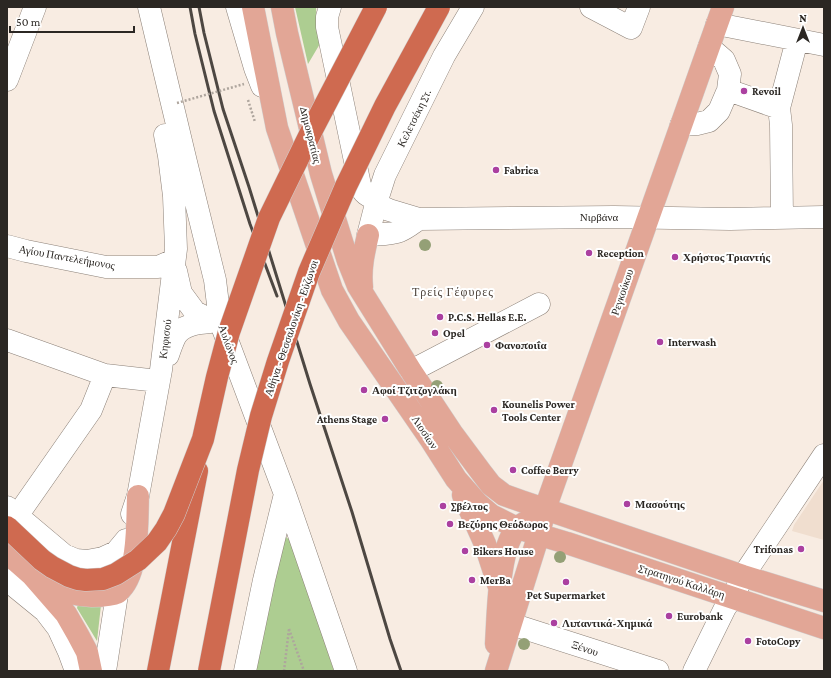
<svg xmlns="http://www.w3.org/2000/svg" width="831" height="678" font-family="'Crimson Pro',serif">
<rect width="100%" height="100%" fill="#f8ece2"/>
<path fill="#f0decf" d="M824,480V540L792,531L794,525Z"/>
<path fill="#adcd91" d="M295,7H316L317,29L321,42L308,64Z
M286,537L292,542L334,671H254L279,549Z
M78,604L101,605L97,641L77,608Z"/>
<g fill="none" stroke-linecap="round" stroke-linejoin="round">
<defs>
<path id="minor" d="M149,7L186,162L215,280L220,321L285,494L346,671
M237,7L255,68L262,86
M330,7L327,17V27L360,185C363,194 368,196 377,200
M591,7L631,28L639,7
M717,24L824,45
M7,80L35,7
M728,90L779,108
M681,125L697,124L709,121L719,111L728,90L730,74L724,60L709,47
M376,204L389,210L419,219L614,217L730,219L824,217
M782,218L781,125L779,108L797,40
M419,219C413,223 407,228 400,231C390,235 378,234 368,235L377,200L385,175L444,56L473,7
M7,246L26,251L106,267H158L174,260
M176,271L181,293L195,312L205,317L220,321
M7,340L105,375
M168,355C170,349 172,343 175,337C183,322 205,323 220,321
M411,371L539,304
M7,507L64,555L76,560L87,561L103,558L116,552L126,540
M132,514L138,496L161,370L176,249L174,196L169,156L165,135
M17,516L91,410L105,375L158,381
M7,580L45,611L58,628L69,652L76,671
M511,624L658,671
M105,671L120,575
M245,671L264,580L285,494
M694,671L725,608L732,598L743,576L824,455"/>
<path id="major" d="M253,7L277,128L332,290L349,321L431,440L456,479L478,504L491,515L517,528L567,543L824,628
M282,7L287,33L321,174L348,261L358,286L411,371L452,433L481,472L491,485L504,495L521,501L743,576L824,601
M362,287C360,268 364,252 368,235
M463,495L485,544L498,584
M7,553L32,575L66,614L78,635L87,652L91,671
M32,575C37,579 42,582 48,585C61,592 77,595 92,596C99,596 111,596 117,593C118,593 120,590 121,589C139,570 137,522 138,496
M496,644C498,615 498,551 516,529C519,525 525,523 529,520
M496,671L539,534L545,509L723,7"/>
<path id="highway" d="M158,671L197,471"/>
</defs>
<use href="#minor" stroke="#8c8178" stroke-width="23"/>
<use href="#major" stroke="#d0cfcf" stroke-width="23"/>
<use href="#highway" stroke="#d0cfcf" stroke-width="23"/>
<path stroke="#aea59d" stroke-width="2.5" stroke-dasharray="2 2" stroke-linecap="butt" d="M248,100L255,122
M289,629L304,671
M284,671L289,629"/>
<use href="#minor" stroke="#fff" stroke-width="22"/>
<use href="#major" stroke="#e2a696" stroke-width="22"/>
<use href="#highway" stroke="#cf6a50" stroke-width="22"/>
<path stroke="#4d4742" stroke-width="3" d="M190,7L195,34L214,111L250,224L277,296
M199,7L204,33L223,109L249,187L310,384L352,512L390,639L401,671"/>
<defs>
<path id="highway-bridge" d="M7,527L42,560L52,567L69,576L78,579L86,580L103,579L116,574L138,560L157,542L166,529L174,514L203,439L217,377L229,332L269,218L313,128L376,7
M209,671L248,470L261,416L278,361L309,272L346,186L385,106L439,7"/>
</defs>
<use href="#highway-bridge" stroke="#d0cfcf" stroke-width="23" stroke-linecap="butt"/>
<path stroke="#aea59d" stroke-width="2.5" stroke-dasharray="2 2" stroke-linecap="butt" d="M177,103L244,84"/>
<use href="#highway-bridge" stroke="#cf6a50" stroke-width="22"/>
</g>
<g fill="#94a076">
<circle cx="425" cy="245" r="6"/>
<circle cx="437" cy="386" r="6"/>
<circle cx="560" cy="557" r="6"/>
<circle cx="524" cy="644" r="6"/>
</g>
<g fill="#ab40a0" stroke="#fff" stroke-width="1.5">
<circle cx="744" cy="91" r="4"/>
<circle cx="496" cy="170" r="4"/>
<circle cx="589" cy="253" r="4"/>
<circle cx="675" cy="257" r="4"/>
<circle cx="440" cy="317" r="4"/>
<circle cx="435" cy="333" r="4"/>
<circle cx="660" cy="342" r="4"/>
<circle cx="487" cy="345" r="4"/>
<circle cx="364" cy="390" r="4"/>
<circle cx="494" cy="410" r="4"/>
<circle cx="385" cy="419" r="4"/>
<circle cx="513" cy="470" r="4"/>
<circle cx="627" cy="504" r="4"/>
<circle cx="443" cy="506" r="4"/>
<circle cx="450" cy="524" r="4"/>
<circle cx="801" cy="549" r="4"/>
<circle cx="465" cy="551" r="4"/>
<circle cx="472" cy="580" r="4"/>
<circle cx="566" cy="582" r="4"/>
<circle cx="669" cy="616" r="4"/>
<circle cx="554" cy="623" r="4"/>
<circle cx="748" cy="641" r="4"/>
</g>
<g text-anchor="middle" dominant-baseline="central" stroke-width="4" stroke-linejoin="round" paint-order="stroke">
<g font-size="11" font-weight="bold" fill="#2b2723" stroke="#fff" text-anchor="start">
<text x="752" y="91">Revoil</text>
<text x="504" y="170">Fabrica</text>
<text x="597" y="253">Reception</text>
<text x="683" y="257">Χρήστος Τριαντής</text>
<text x="448" y="317">P.C.S. Hellas E.E.</text>
<text x="443" y="333">Opel</text>
<text x="668" y="342">Interwash</text>
<text x="495" y="345">Φανοποιΐα</text>
<text x="372" y="390">Αφοί Τζιτζογλάκη</text>
<text x="502" y="404">Kounelis Power<tspan x="502" dy="13">Tools Center</tspan></text>
<text x="377" y="419" text-anchor="end">Athens Stage</text>
<text x="521" y="470">Coffee Berry</text>
<text x="635" y="504">Μασούτης</text>
<text x="451" y="506">Σβέλτος</text>
<text x="458" y="524">Βεζύρης Θεόδωρος</text>
<text x="793" y="549" text-anchor="end">Trifonas</text>
<text x="473" y="551">Bikers House</text>
<text x="480" y="580">MerBa</text>
<text x="566" y="595" text-anchor="middle">Pet Supermarket</text>
<text x="677" y="616">Eurobank</text>
<text x="562" y="623">Λιπαντικά-Χημικά</text>
<text x="756" y="641">FotoCopy</text>
</g>
<g font-size="11" fill="#2b2723" stroke="#fff">
<text transform="translate(414 118) rotate(-64)">Κελετσέκη Στ.</text>
<text transform="translate(311 135) rotate(76)">Δημοκρατίας</text>
<text x="599" y="217">Νιρβάνα</text>
<text transform="translate(67 257) rotate(10)">Αγίου Παντελεήμονος</text>
<text transform="translate(622 292) rotate(-71)">Ρεγκούκου</text>
<text transform="translate(291 328) rotate(-71)">Αθήνα - Θεσσαλονίκη - Εύζωνοι</text>
<text transform="translate(165 339) rotate(-83)">Κηφισού</text>
<text transform="translate(229 344) rotate(70)">Αυλώνος</text>
<text transform="translate(425 432) rotate(56)">Λιοσίων</text>
<text transform="translate(682 581) rotate(18)">Στρατηγού Καλλάρη</text>
<text transform="translate(585 648) rotate(18)">Ξένου</text>
</g>
<g font-size="12" letter-spacing="1" fill="#4e443c" stroke="#fff">
<text x="453" y="292">Τρείς Γέφυρες</text>
</g>
</g>
<rect width="831" height="678" fill="none" stroke="#2b2723" stroke-width="16"/>
<g transform="translate(803 28)" stroke="#ffffff" stroke-width="3" paint-order="stroke">
<path d="M0-3L7 15L0 10L-7 15Z" fill="#2b2723"/>
<text y="-6" font-size="11" font-weight="bold" text-anchor="middle" fill="#2b2723">N</text>
</g>
<path d="M10 26v6h124v-6" fill="none" stroke="#2b2723" stroke-width="2"/>
<text x="16" y="26" font-size="12" fill="#2b2723" stroke="#ffffff" stroke-width="3" paint-order="stroke">50 m</text>
</svg>
